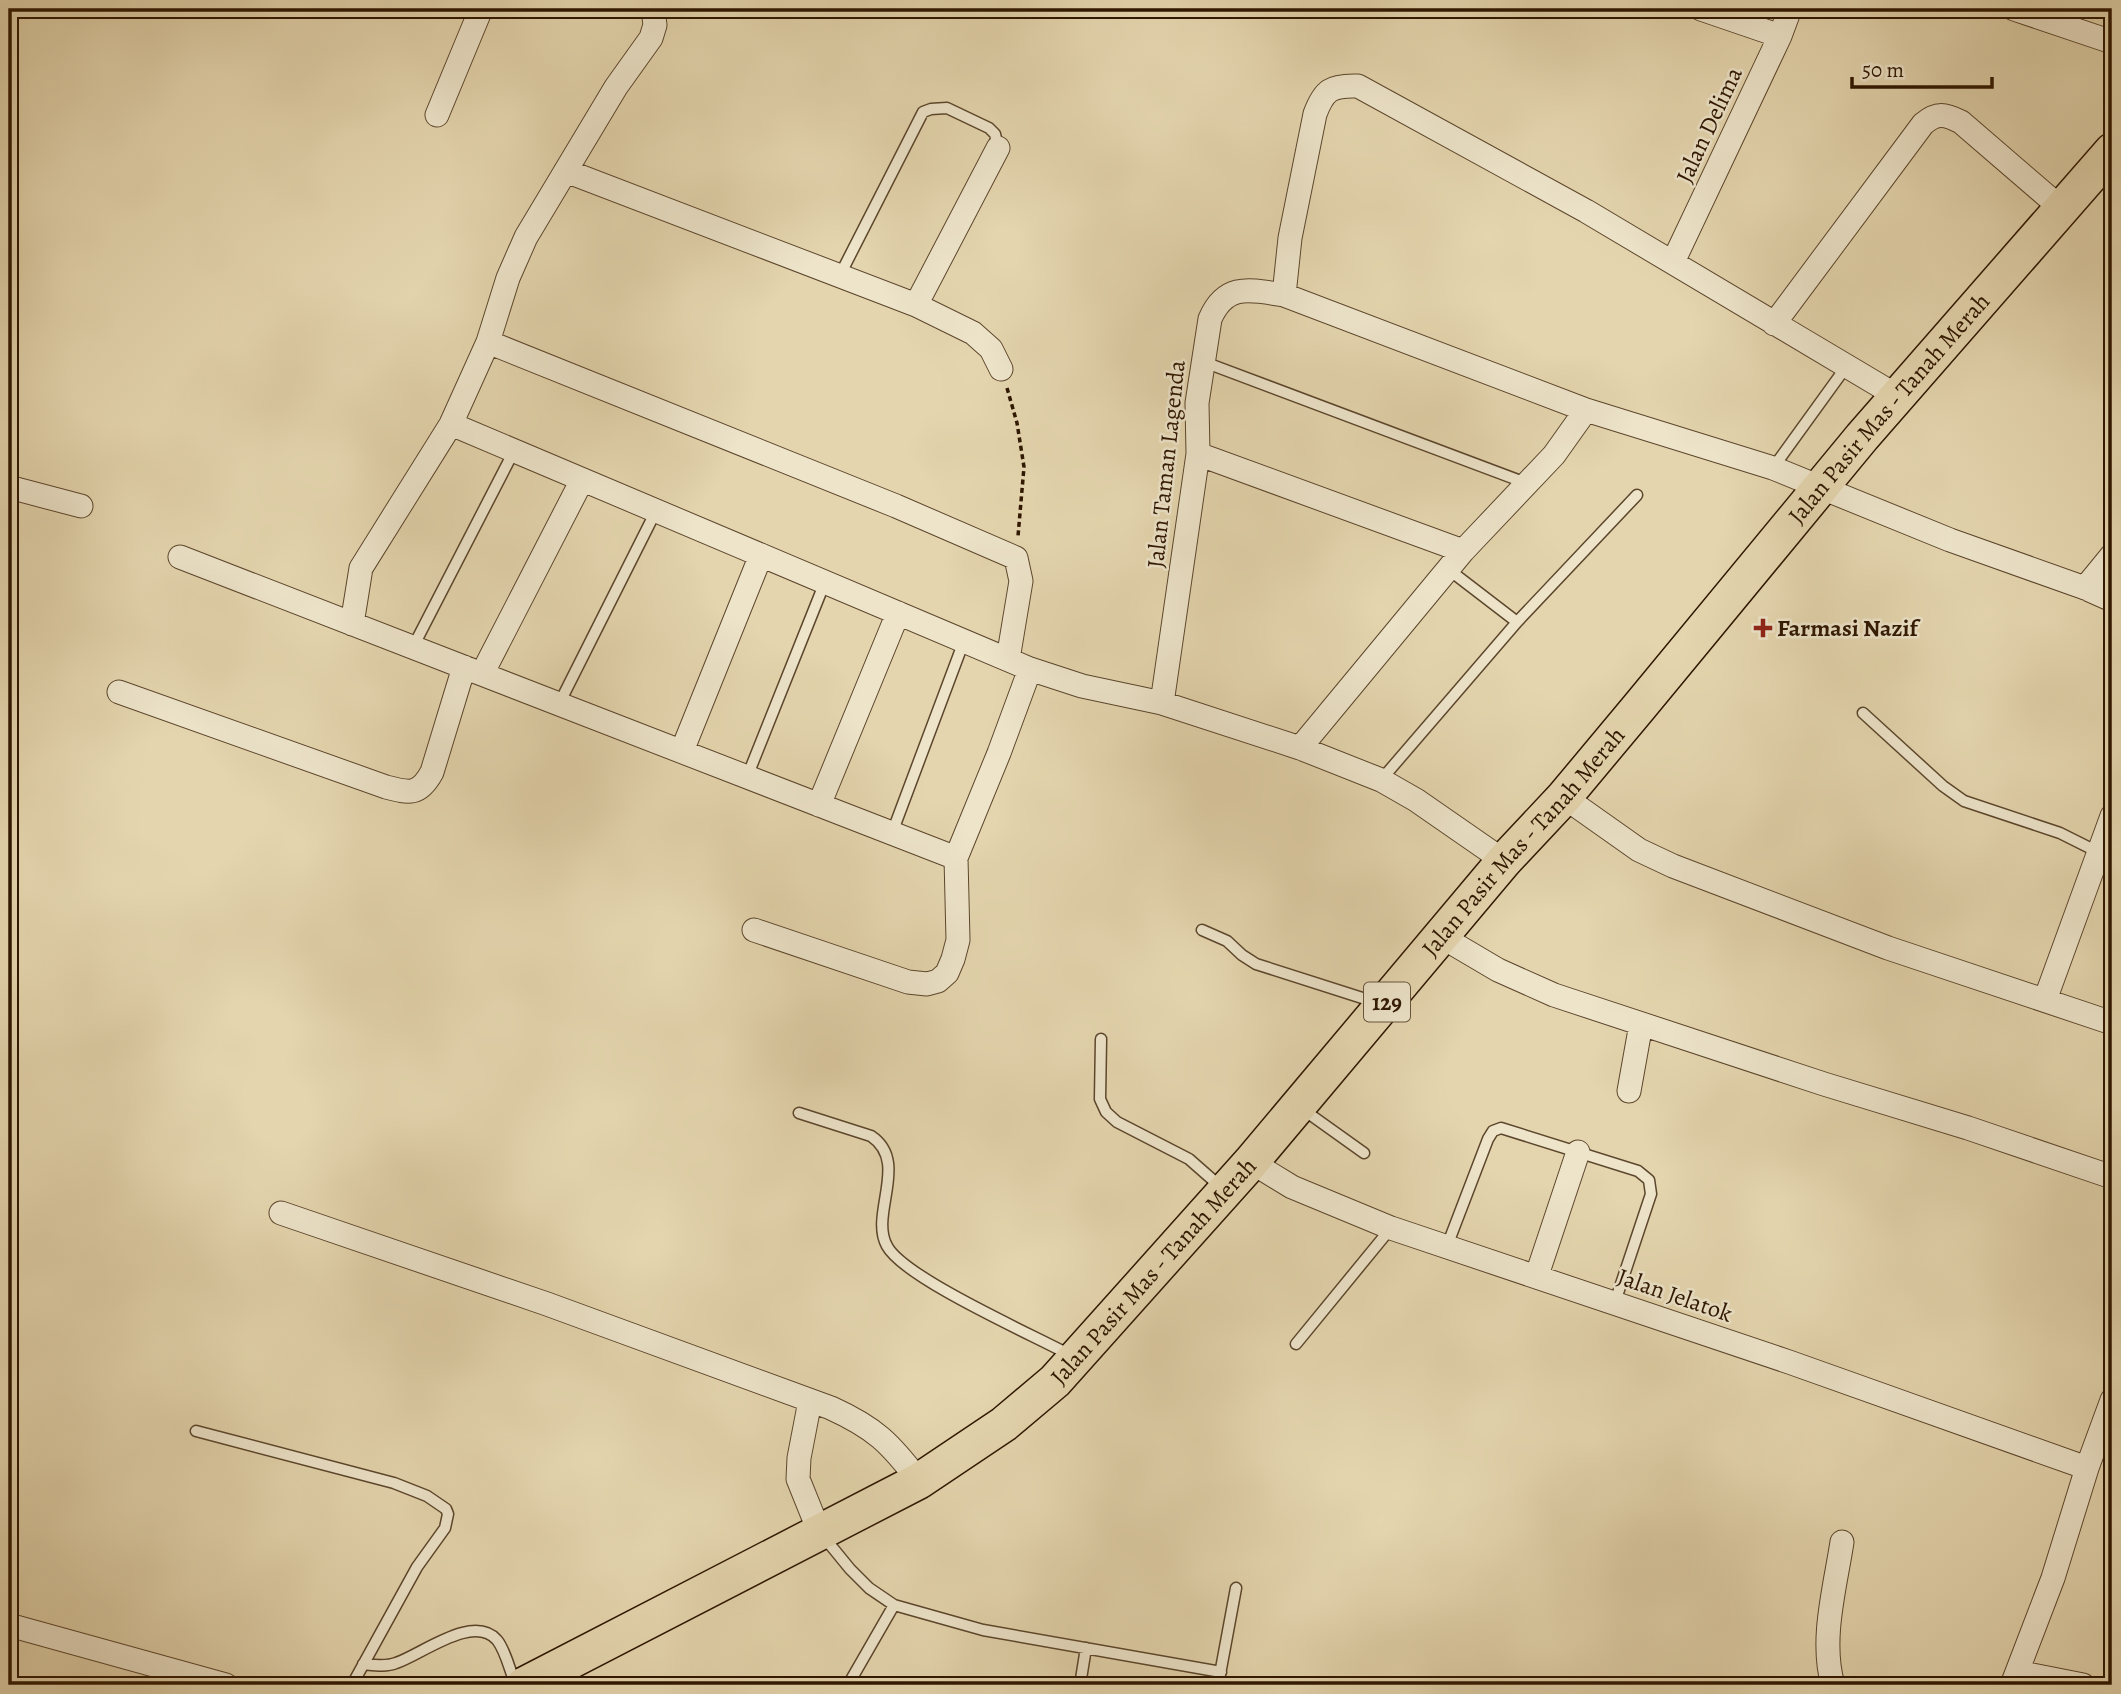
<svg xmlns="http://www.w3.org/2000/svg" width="2121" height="1694" font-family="Alegreya,serif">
<rect width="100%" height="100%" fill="#e4d5ae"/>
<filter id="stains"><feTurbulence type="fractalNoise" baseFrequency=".00286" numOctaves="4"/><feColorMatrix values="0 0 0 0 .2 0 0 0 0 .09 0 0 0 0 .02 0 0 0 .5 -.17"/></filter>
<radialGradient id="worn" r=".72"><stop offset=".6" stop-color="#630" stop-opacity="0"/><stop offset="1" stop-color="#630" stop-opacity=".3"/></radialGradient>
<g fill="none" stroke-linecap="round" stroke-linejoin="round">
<defs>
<path id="lane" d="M840,275L923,112L931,109L947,108L989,128L995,134L998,148
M1204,362L1526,483
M1773,468L1846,367
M1448,569L1517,622
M413,647L514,451
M559,704L656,511
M1863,713L1943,786L1964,801L2060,833L2100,853
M747,777L825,582
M1381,780L1517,622L1637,495
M892,833L964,641
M1202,930L1227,941L1242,955L1256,964L1378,1003
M1101,1039L1100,1099L1106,1112L1117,1122L1189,1159L1222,1188
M1301,1108L1364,1153
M799,1113L871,1136C910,1162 869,1214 887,1246C904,1278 1033,1335 1070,1355
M1447,1246L1488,1139L1493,1131L1501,1128L1638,1171L1649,1180L1651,1194L1615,1302
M1296,1344L1391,1228
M196,1431L394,1483L427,1496L446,1509L448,1514L445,1528L417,1567L352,1685
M823,1536L850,1569L869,1588L894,1605L983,1630L1221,1672
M363,1664C374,1665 386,1667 396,1663C421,1655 473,1613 497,1640C506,1651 510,1672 516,1685
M848,1685L894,1605
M1080,1685L1086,1648
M1218,1685L1236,1588"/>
<path id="street" d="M1701,9L1780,36
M2014,9L2112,42
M437,115L481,9
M566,171L916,305L973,333L991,349L1001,369
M1673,262L1780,36L1790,9
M1284,295L1290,238L1315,114C1324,90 1331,85 1358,86L1586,211L1897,396
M916,305L998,148
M1774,324L1923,124C1937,112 1945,114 1961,122L2062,209
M488,342L896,506L1016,558L1021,581L1008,659
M451,424L1030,669L1082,686L1162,703L1300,748L1381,780L1416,800L1504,861
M1198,454L1463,551
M9,487L81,506
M180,557L956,858
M2085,588L2112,555
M352,624L361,568L451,424L488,342L508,278L526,237L616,87L651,38L655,25L653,9
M482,674L582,480
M119,692L386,787C409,793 419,796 432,772L464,667
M1162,703L1198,454L1197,403L1210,319C1226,282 1251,290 1284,295L1586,410L1773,468L1950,540L2085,588L2112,600
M1300,748L1463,551L1554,455L1586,410
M682,751L761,555
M1564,797L1639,850L1673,866L1888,948L2112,1023
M819,805L898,613
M754,930L908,982L927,984L938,981L947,973L953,959L958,940L956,858L999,753L1030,669
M1442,937L1498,970L1554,995L1824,1084L1968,1128L2112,1177
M2045,1000L2112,816
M1629,1091L1641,1024
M1251,1162L1292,1187L1391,1228L1789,1362L2087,1468
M281,1213L547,1304L831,1408C875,1428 890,1443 919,1481
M1537,1275L1578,1152
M810,1401L799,1458L798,1479L819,1531
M9,1625L226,1685
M2017,1672L2083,1685
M1833,1685C1820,1640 1835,1588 1842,1542
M2012,1685L2053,1578L2087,1468L2112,1400"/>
<g id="primary">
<path id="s1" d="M524,1685L919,1481L1004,1424L1055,1381L1251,1162L1504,861L1564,797L1640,706L1862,437L2112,151"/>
</g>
</defs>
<use href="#lane" stroke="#5c462c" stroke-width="13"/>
<use href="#street" stroke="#5c462c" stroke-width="25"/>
<use href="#primary" stroke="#2e1600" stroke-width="38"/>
<path stroke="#2e1600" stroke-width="3.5" stroke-dasharray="5 3.5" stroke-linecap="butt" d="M1007,388L1017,423L1024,467L1018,536"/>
<use href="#lane" stroke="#ede4ca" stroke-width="10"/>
<use href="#street" stroke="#ede4ca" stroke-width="23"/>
<use href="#primary" stroke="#e4d5ae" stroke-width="35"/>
</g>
<path fill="#8f2418" stroke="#ede4ca" stroke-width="2.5" d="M1759.5 617.5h7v7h7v7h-7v7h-7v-7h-7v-7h7z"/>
<g text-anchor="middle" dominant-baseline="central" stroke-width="5" stroke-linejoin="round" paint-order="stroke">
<rect fill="#ede4ca" stroke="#67543d" stroke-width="2" x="1364" y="982.5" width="46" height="39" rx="5"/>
<g font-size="23" font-weight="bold" fill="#2e1600">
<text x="1387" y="1002">129</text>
</g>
<g font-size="24" fill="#2e1600" stroke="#ede4ca">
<text transform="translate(1709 125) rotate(-65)">Jalan Delima</text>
<text stroke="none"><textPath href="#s1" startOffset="1895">Jalan Pasir Mas - Tanah Merah</textPath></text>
<text transform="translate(1166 464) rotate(-84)">Jalan Taman Lagenda</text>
<text stroke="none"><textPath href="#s1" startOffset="1328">Jalan Pasir Mas - Tanah Merah</textPath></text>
<text stroke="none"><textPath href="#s1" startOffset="761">Jalan Pasir Mas - Tanah Merah</textPath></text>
<text transform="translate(1675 1295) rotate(19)">Jalan Jelatok</text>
</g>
<g font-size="24" font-weight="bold" fill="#2e1600" stroke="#ede4ca" text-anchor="start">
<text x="1777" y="628">Farmasi Nazif</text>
</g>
</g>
<rect width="2121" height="1694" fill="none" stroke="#e4d5ae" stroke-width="35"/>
<rect x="10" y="10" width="2100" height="1673" fill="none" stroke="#2e1600" stroke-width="3.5"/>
<rect x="18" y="18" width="2086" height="1659" fill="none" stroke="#2e1600" stroke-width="2"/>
<path d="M1852 77v10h140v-10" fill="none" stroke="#2e1600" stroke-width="3.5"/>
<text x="1862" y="77" font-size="21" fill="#2e1600" stroke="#ede4ca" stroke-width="5" paint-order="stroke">50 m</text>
<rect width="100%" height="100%" filter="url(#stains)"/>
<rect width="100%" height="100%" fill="url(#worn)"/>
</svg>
